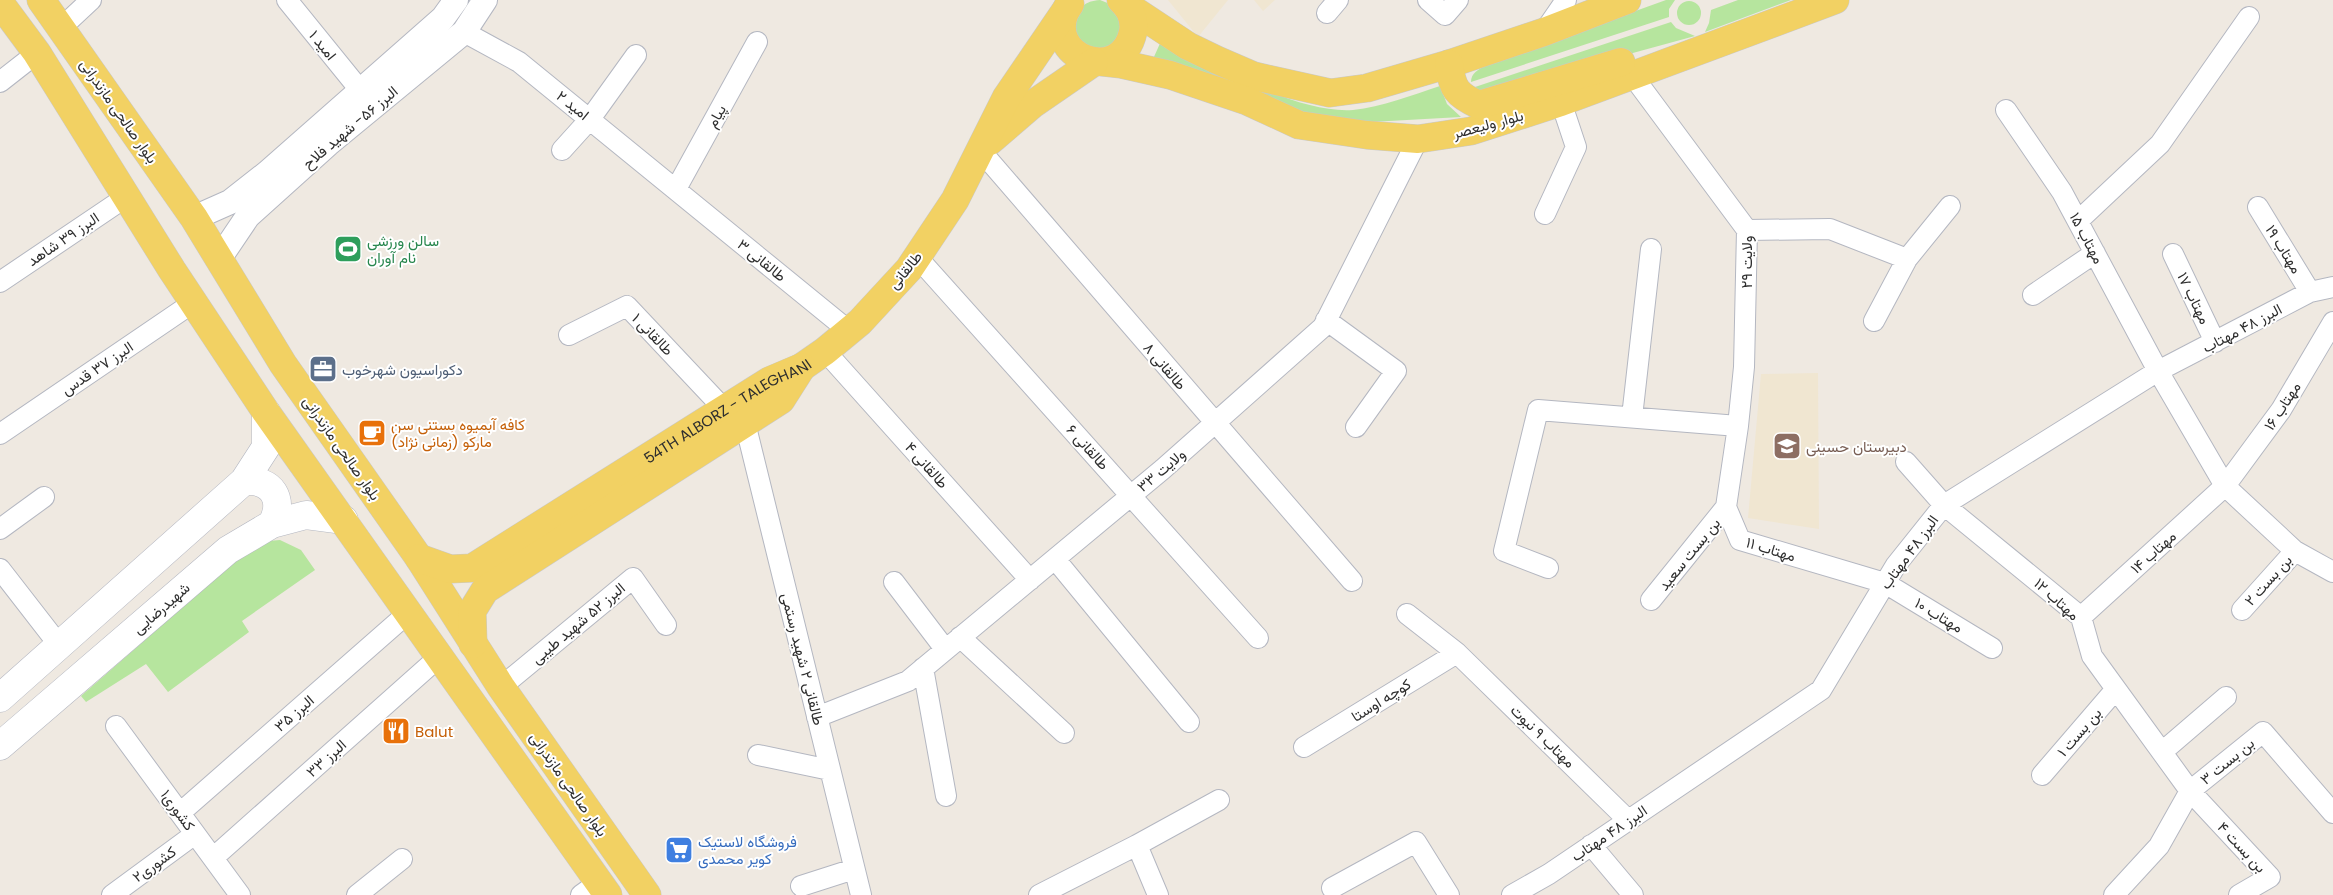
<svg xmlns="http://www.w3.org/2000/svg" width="2333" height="895" font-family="Poppins,Vazirmatn,sans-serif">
<rect width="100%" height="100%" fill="#efe9e1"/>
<path fill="#f0e6d1" d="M1168,0H1228L1198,37Z
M1254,0H1275L1263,11Z
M1818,373L1819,529L1748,518L1761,374Z"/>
<path fill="#b6e59e" d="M1100,0L1115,6L1124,34L1104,53L1077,43L1072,20C1080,8 1084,1 1100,0Z
M1666,0H1675L1669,9V17L1471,82C1471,73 1478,70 1486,65Z
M1738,0H1791L1705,32L1709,23L1711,10Z
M1677 13a12 12 0 1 1 24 0a12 12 0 1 1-24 0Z
M1671,22L1676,28L1695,36L1490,92L1477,91L1475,87Z
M1162,39C1211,65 1297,114 1353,110C1382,107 1412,95 1440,86L1447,104L1461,117L1371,122L1306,114L1153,59Z
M280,540L301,550L315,570L242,621L249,632L168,692L146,664L86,702L81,696L257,542Z"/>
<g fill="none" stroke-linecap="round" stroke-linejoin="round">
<defs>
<path id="minor" d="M287,0L360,90
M1428,0L1445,15L1458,0
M1327,13L1338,0
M61,28L91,0
M464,32L519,62L849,331
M1544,32L1566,0
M1632,75L1747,230L1744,367L1738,426L1726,507L1740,540L1885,583L1992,648
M0,82L37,53
M2006,110L2062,192L2158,371L2225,486L2081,617
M562,150L590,119L636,55
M980,150L1352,581
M676,189L757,42
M2258,207L2310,292
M1545,214L1576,147L1561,102
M2078,221L2160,144L2249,17
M1747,230L1830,229L1907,259L1950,206
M2173,254L2215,342
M917,257L1258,638
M0,282L126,197
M2033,295L2095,253
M1326,320L1396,371L1356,427
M1874,321L1907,259
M2333,322L2281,410L2225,486L2295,551L2333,572
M569,335L627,306L724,409
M825,351L1030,580
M1632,417L1651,249
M745,423L861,895
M0,434L194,302
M1906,462L1944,505L2081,617L2092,656L2190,791L2270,877L2239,895
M0,529L44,497
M1055,559L1189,722
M1548,568L1504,551L1538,410L1738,426
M0,569L59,645
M894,582L945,649
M1651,600L1726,507
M2242,610L2295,551
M1407,614L1457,653L1628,820
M960,637L1064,733
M923,668L946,796
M501,687L633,578L666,625
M817,717L908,681L1163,469L1323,327L1418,139
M116,726L240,895
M1304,747L1457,653
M2162,752L2226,697
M758,755L830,770
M2042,775L2116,689
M180,813L408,613
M1137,845L1219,800
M1591,845L1633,895
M213,858L439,657
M801,886L854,869
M1332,888L1416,842L1449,895
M112,895L195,834
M357,895L402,859
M581,895L599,882
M1039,895L1137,845L1158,895
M1512,895L1549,874L1821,690L1896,565L1944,505L2158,371L2310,292L2333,287
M2114,895L2159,846L2190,791L2263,732L2333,813"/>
<path id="tertiary" d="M194,218L230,202L267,173L443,18L456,0
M219,259L248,216L328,144L464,32L485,0"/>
<path id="secondary" d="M244,481C272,479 285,499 272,524
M0,698L244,481L266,447V412
M0,746L228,550L272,524L306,515L344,520"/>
<g id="primary">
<path d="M41,0L194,218L283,364L419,558L501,687L647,895"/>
<path d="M0,3L37,53L172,270L266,412L608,895"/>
<path d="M1126,5L1188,46L1217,60L1254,76L1330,93L1367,88L1449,64L1544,32L1627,0"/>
<path d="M1067,8C1041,57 1121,87 1133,32C1135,20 1130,8 1121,0"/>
<path d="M1103,62L1121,64L1170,75L1247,101L1299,125L1367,135L1418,139L1471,131L1561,102L1835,0"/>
<path d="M1449,64C1452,89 1457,95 1479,105L1621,62"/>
<path d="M990,141L1033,104L1094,62"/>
<path id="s1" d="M419,558L450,569L472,568L769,381L802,367L825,351L860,322L909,269L955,200L1006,98L1070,4"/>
<path d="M473,644L472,611L485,590L781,400L802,367"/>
</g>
</defs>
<use href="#minor" stroke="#b4b7c1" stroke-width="22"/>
<use href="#tertiary" stroke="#b4b7c1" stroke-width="26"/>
<use href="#secondary" stroke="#b4b7c1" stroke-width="29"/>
<use href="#primary" stroke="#c9c9c9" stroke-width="29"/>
<use href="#minor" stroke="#fff" stroke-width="20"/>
<use href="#tertiary" stroke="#fff" stroke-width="24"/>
<use href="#secondary" stroke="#fff" stroke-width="28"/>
<use href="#primary" stroke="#f2d163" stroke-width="28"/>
</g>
<defs>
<symbol id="stadium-square" viewBox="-11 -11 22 22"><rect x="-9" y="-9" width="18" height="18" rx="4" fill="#2e9e5b" stroke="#fff"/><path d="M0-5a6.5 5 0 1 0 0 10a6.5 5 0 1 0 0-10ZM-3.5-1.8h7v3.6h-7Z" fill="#fff"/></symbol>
<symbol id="office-square" viewBox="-11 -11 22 22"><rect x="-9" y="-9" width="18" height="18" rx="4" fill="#5c6f8a" stroke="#fff"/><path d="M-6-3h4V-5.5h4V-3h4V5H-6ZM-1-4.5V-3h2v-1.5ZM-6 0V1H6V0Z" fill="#fff"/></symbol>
<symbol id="cafe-square" viewBox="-11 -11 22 22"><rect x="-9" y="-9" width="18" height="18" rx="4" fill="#e8710a" stroke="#fff"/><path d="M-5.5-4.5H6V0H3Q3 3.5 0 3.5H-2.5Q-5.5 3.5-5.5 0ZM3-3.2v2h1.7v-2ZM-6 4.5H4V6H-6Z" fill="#fff"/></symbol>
<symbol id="school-square" viewBox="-11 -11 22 22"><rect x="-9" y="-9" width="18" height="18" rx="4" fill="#8d6e63" stroke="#fff"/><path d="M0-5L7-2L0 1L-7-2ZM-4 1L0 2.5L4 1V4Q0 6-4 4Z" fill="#fff"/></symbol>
<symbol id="restaurant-square" viewBox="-11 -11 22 22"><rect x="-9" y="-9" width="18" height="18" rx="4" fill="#e8710a" stroke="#fff"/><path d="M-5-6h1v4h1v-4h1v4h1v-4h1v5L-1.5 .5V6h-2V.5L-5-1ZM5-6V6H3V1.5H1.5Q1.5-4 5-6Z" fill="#fff"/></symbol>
<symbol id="supermarket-square" viewBox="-11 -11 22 22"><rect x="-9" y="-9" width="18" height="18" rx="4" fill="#3f7fe0" stroke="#fff"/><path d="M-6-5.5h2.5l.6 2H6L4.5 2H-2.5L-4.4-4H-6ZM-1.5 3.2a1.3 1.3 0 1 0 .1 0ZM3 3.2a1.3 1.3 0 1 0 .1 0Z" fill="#fff"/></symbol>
</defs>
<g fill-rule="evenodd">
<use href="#stadium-square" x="332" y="233" width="32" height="32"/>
<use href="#office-square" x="307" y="353" width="32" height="32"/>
<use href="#cafe-square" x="356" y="417" width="32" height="32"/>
<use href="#school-square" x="1771" y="430" width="32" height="32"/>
<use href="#restaurant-square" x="380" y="715" width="32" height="32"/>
<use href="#supermarket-square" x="663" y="834" width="32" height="32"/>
</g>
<g text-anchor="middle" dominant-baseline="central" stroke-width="4" stroke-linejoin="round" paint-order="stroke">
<g font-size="15" fill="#2e2e2e" stroke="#fff">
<text transform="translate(323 45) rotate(51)">امید ۱</text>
<text transform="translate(573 105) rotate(39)">امید ۲</text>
<text transform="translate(119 111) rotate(55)">بلوار صالحی مازندرانی</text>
<text transform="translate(716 116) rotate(-61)">پیام</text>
<text transform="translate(1488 124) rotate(-15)">بلوار ولیعصر</text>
<text transform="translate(350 127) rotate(-40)">البرز ۵۶- شهید فلاح</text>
<text transform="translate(2087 238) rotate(62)">مهتاب ۱۵</text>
<text transform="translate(63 239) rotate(-34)">البرز ۳۹ شاهد</text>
<text transform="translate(2284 249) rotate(58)">مهتاب ۱۹</text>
<text transform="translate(762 260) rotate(39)">طالقانی ۳</text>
<text transform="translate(1746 262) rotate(-90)">ولایت ٢٩</text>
<text transform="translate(905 270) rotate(-51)">طالقانی</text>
<text transform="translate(2194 298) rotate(64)">مهتاب ۱۷</text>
<text transform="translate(2242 328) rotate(-28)">البرز ۴۸ مهتاب</text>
<text transform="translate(653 334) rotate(46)">طالقانی ۱</text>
<text transform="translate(1165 366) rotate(49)">طالقانی ۸</text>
<text transform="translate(97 368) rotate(-34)">البرز ۳۷ قدس</text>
<text transform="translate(2282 406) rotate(-57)">مهتاب ۱۶</text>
<text stroke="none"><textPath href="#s1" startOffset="355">54TH ALBORZ - TALEGHANI</textPath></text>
<text transform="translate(1088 447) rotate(48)">طالقانی ۶</text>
<text transform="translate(342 448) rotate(55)">بلوار صالحی مازندرانی</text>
<text transform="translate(927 465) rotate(48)">طالقانی ۴</text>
<text transform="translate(1161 470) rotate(-40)">ولایت ٣۳</text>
<text transform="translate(1771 549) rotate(17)">مهتاب ۱۱</text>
<text transform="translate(1909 552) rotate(-54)">البرز ۴۸ مهتاب</text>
<text transform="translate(2153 552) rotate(-42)">مهتاب ۱۴</text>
<text transform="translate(1689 554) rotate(-51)">بن بست سعید</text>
<text transform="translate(2268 580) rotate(-48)">بن بست ۲</text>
<text transform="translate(2057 599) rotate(42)">مهتاب ۱۲</text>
<text transform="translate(161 608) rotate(-41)">شهیدرضایی</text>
<text transform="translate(1939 615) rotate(31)">مهتاب ۱۰</text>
<text transform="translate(578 623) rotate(-40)">البرز ۵۲ شهید طیبی</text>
<text transform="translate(803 659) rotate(76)">طالقانی ۲ شهید رستمی</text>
<text transform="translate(1381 700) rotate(-32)">کوچه اوستا</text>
<text transform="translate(294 713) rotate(-41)">البرز ۳۵</text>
<text transform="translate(2079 732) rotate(-49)">بن بست ۱</text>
<text transform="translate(1543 736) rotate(44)">مهتاب ۹ نبوت</text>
<text transform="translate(326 758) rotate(-42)">البرز ۳۳</text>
<text transform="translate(2227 761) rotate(-39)">بن بست ۳</text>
<text transform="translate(569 784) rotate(55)">بلوار صالحی مازندرانی</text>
<text transform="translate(178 810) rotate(54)">کشوری۱</text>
<text transform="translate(1609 833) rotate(-34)">البرز ۴۸ مهتاب</text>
<text transform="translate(2242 847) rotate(47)">بن بست ۴</text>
<text transform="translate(154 864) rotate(-36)">کشوری۲</text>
</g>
<g font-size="15" fill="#27864d" stroke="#fff" text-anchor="start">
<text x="367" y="240">سالن ورزشی<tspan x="367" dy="17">نام آوران</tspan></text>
</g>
<g font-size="15" fill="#4e5e75" stroke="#fff" text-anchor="start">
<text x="342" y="369">دکوراسیون شهرخوب</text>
</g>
<g font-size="15" fill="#c56008" stroke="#fff" text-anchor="start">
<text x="391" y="424">کافه آبمیوه بستنی سن<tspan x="391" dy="17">مارکو (زمانی نژاد)</tspan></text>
<text x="415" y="731">Balut</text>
</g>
<g font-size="15" fill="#785e54" stroke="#fff" text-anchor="start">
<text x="1806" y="446">دبیرستان حسینی</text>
</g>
<g font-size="15" fill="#366cbe" stroke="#fff" text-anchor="start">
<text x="698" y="841">فروشگاه لاستیک<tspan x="698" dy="17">کویر محمدی</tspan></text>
</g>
</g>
</svg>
